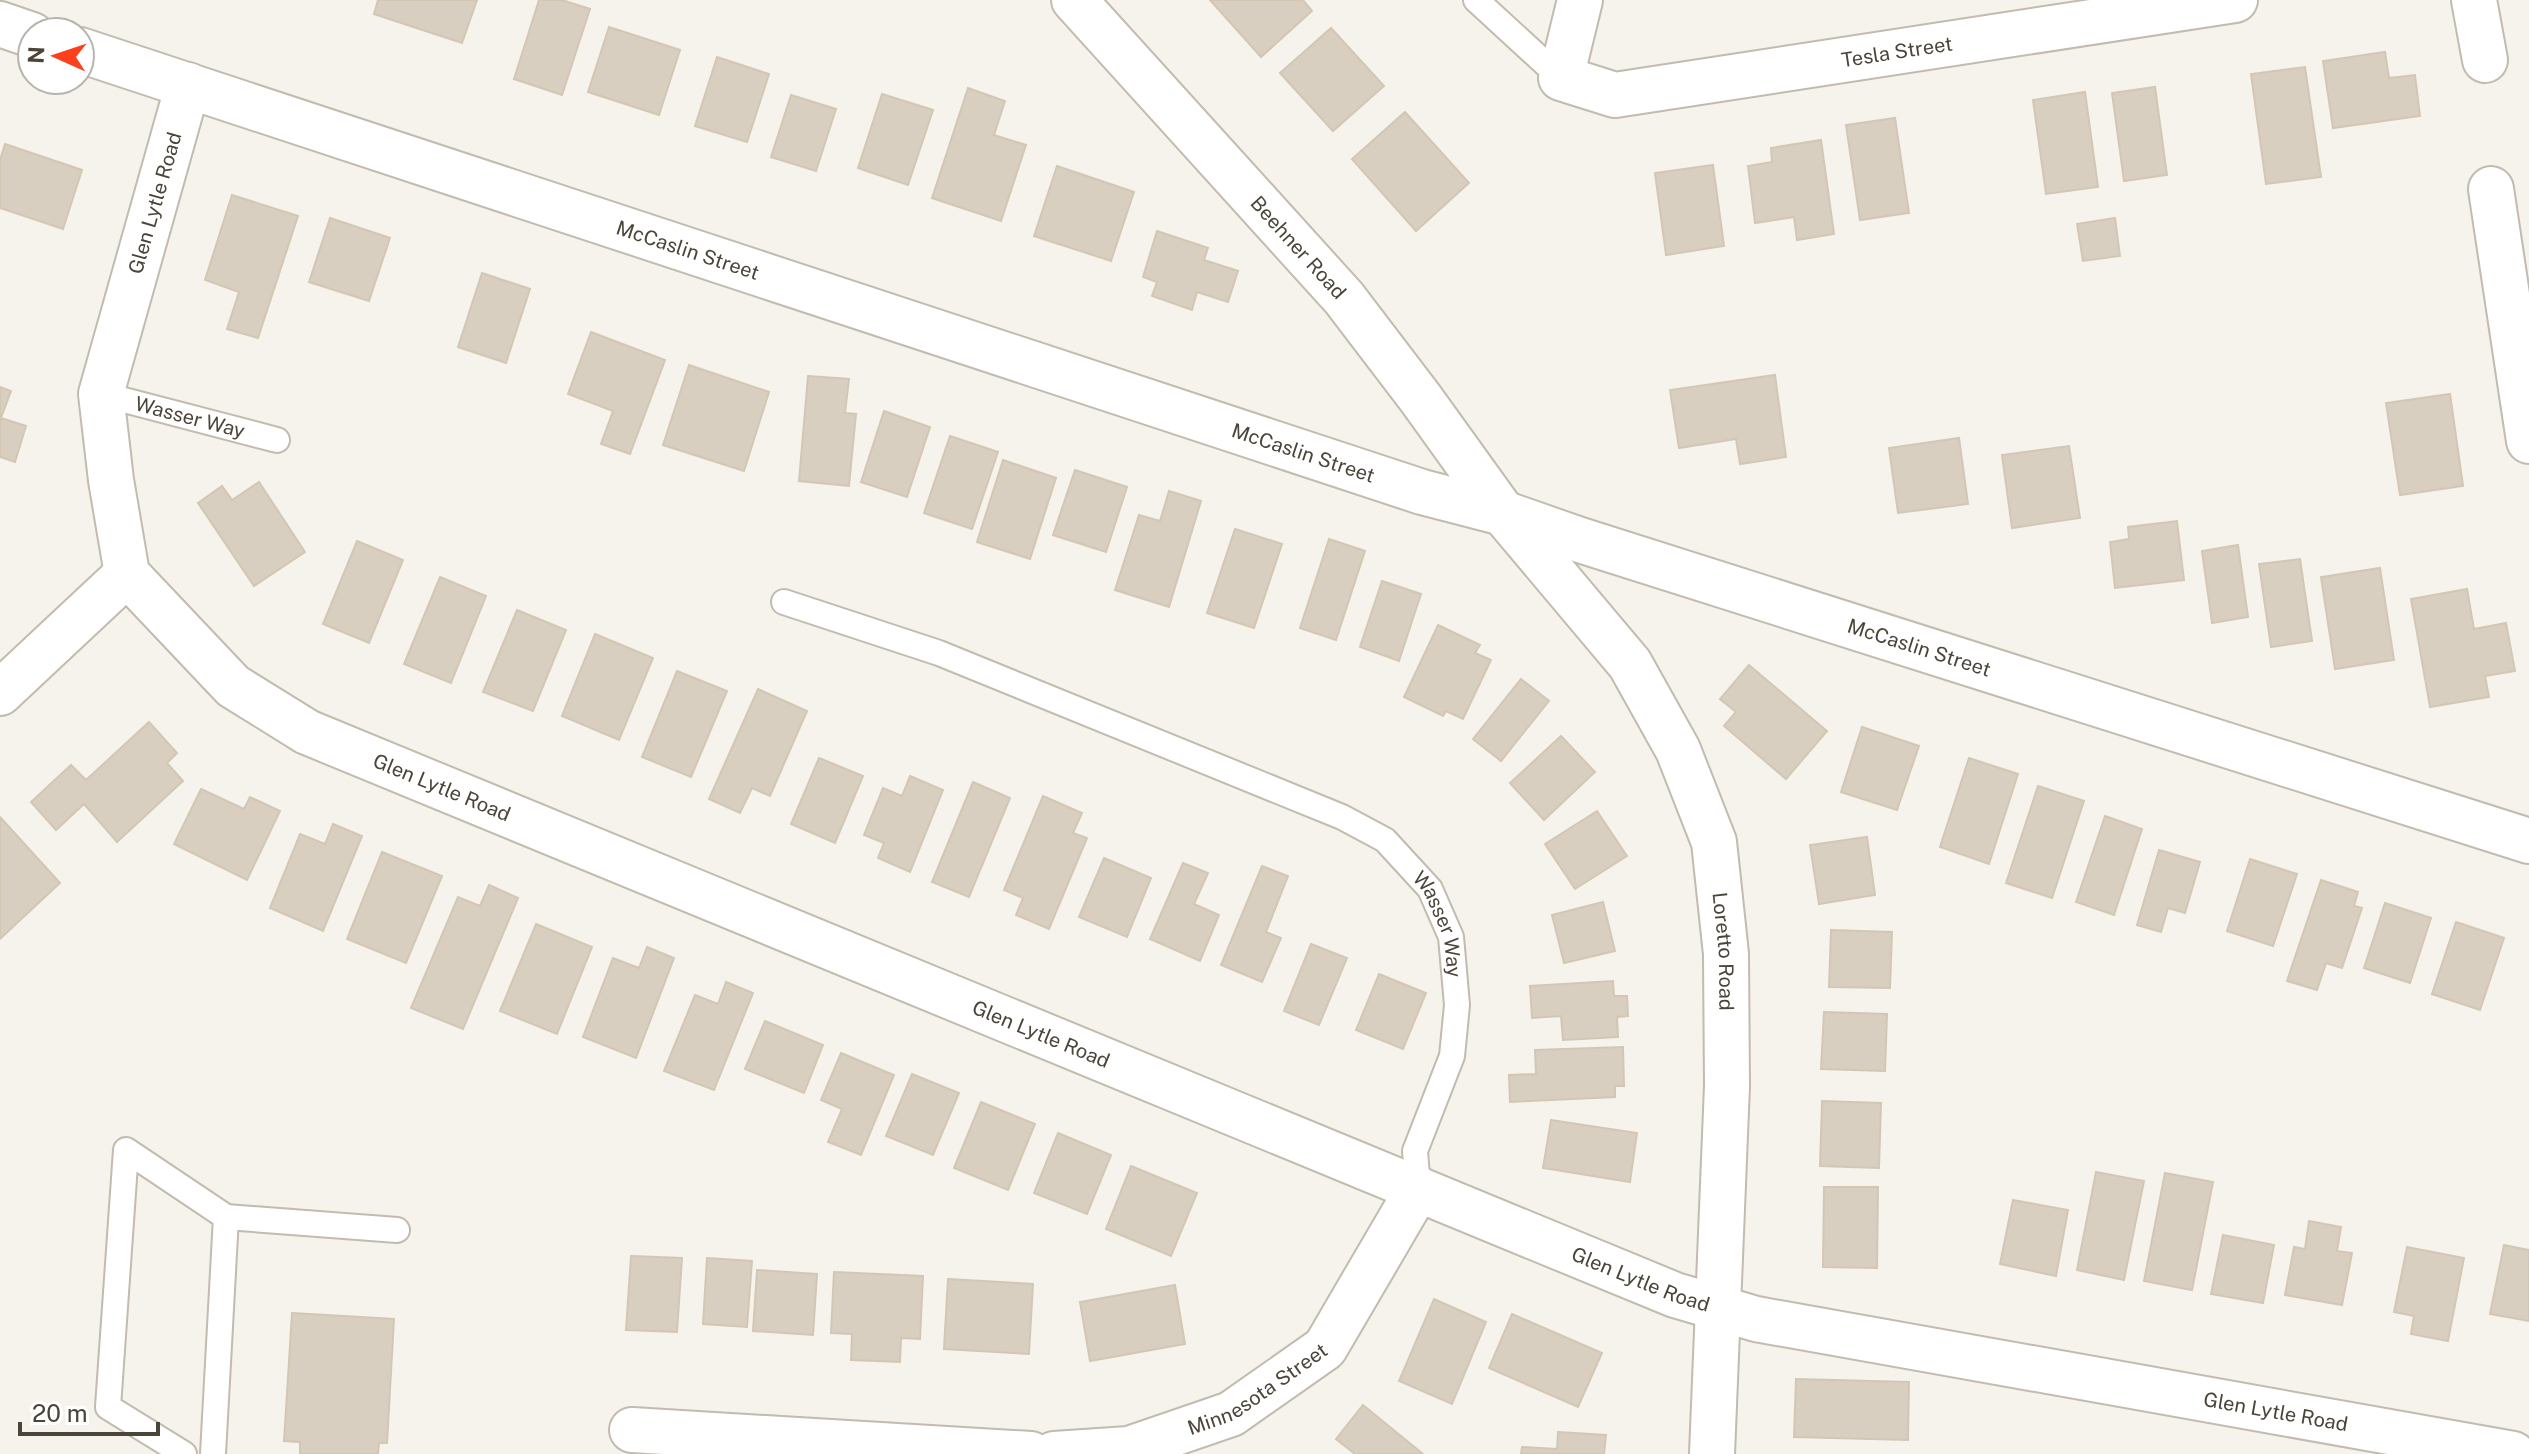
<svg xmlns="http://www.w3.org/2000/svg" width="2529" height="1454" font-family="'Public Sans',sans-serif">
<rect width="100%" height="100%" fill="#f6f3ec"/>
<path fill="#d8cfc1" stroke="#d3c7b4" stroke-width="2" d="M378,0H477L462,43L374,14Z
M539,0H562L590,9L562,95L514,79Z
M1210,0H1303L1312,11L1261,57Z
M609,27L680,50L659,115L588,92Z
M1331,28L1384,86L1333,131L1280,73Z
M2385,52L2389,78L2415,75L2420,116L2333,128L2323,61Z
M717,57L769,74L747,142L695,126Z
M2305,67L2321,177L2266,184L2251,74Z
M2155,87L2167,175L2124,181L2112,93Z
M968,88L1005,101L994,135L1026,145L1001,221L932,198Z
M2085,92L2098,187L2046,194L2033,100Z
M882,94L933,110L908,185L858,168Z
M791,95L836,109L816,171L771,157Z
M1405,112L1469,183L1416,231L1352,159Z
M1895,118L1909,213L1860,220L1846,125Z
M1821,140L1834,234L1797,240L1794,217L1755,223L1748,166L1772,162L1771,148Z
M5,144L82,170L63,229L0,208V160Z
M1713,165L1724,246L1666,255L1655,173Z
M1057,166L1134,192L1111,261L1034,236Z
M232,195L298,216L258,338L227,329L239,292L205,280Z
M330,218L390,238L369,301L309,282Z
M2115,218L2120,256L2083,261L2077,224Z
M1157,231L1208,248L1204,260L1238,271L1228,302L1197,292L1192,310L1152,296L1157,282L1143,277Z
M482,273L530,289L506,363L458,347Z
M591,332L665,360L630,454L601,444L613,411L568,394Z
M689,365L769,392L744,471L663,445Z
M1775,375L1786,457L1740,464L1736,439L1679,448L1670,390Z
M808,376L849,379L845,413L856,414L849,486L799,481Z
M0,387L11,391L1,418L26,426L15,462L0,457Z
M2450,394L2463,486L2400,495L2386,403Z
M884,411L930,427L907,497L861,482Z
M950,436L998,452L972,529L924,513Z
M1959,438L1968,504L1898,513L1889,448Z
M2069,446L2080,518L2012,528L2002,455Z
M1003,460L1056,478L1030,559L977,542Z
M1075,470L1127,487L1106,552L1053,535Z
M259,482L305,552L254,586L198,503L222,486L232,500Z
M1169,491L1201,501L1169,607L1115,590L1139,515L1160,521Z
M2177,521L2184,580L2115,588L2110,542L2129,539L2128,527Z
M1235,529L1282,544L1254,628L1207,613Z
M1329,539L1365,551L1336,640L1300,628Z
M357,541L403,560L369,643L323,624Z
M2238,545L2248,617L2212,623L2202,551Z
M2300,559L2312,641L2271,647L2259,564Z
M2380,568L2394,660L2335,669L2321,577Z
M440,577L486,596L451,683L404,664Z
M1382,581L1421,594L1399,661L1360,647Z
M2467,589L2474,629L2506,623L2515,671L2485,676L2489,697L2430,707L2411,599Z
M517,610L566,630L533,711L483,692Z
M1438,625L1480,645L1475,653L1491,660L1463,719L1446,711L1443,716L1404,697Z
M595,634L653,658L619,740L562,716Z
M1749,665L1827,731L1786,779L1724,726L1736,712L1720,699Z
M677,671L727,691L691,777L642,757Z
M1521,679L1549,701L1501,761L1473,739Z
M758,689L807,711L770,796L752,788L740,813L709,799Z
M149,722L177,753L167,763L183,781L117,842L84,804L56,830L31,802L71,765L86,780Z
M1862,727L1919,746L1897,810L1841,792Z
M1561,736L1595,772L1544,820L1510,783Z
M819,758L863,776L835,843L791,824Z
M1969,758L2018,774L1989,864L1940,847Z
M910,776L943,790L910,872L878,858L884,843L864,835L883,788L902,796Z
M973,782L1010,798L969,897L932,882Z
M2038,786L2084,801L2052,898L2006,883Z
M201,789L244,809L250,797L280,811L247,880L174,844Z
M1043,796L1082,813L1073,833L1087,838L1049,929L1016,915L1023,898L1004,890Z
M1597,811L1627,856L1575,889L1545,844Z
M2105,816L2142,829L2114,915L2076,902Z
M0,817L60,883L0,939Z
M333,824L362,836L323,931L270,908L300,834L325,844Z
M1867,837L1875,895L1819,904L1810,845Z
M2159,850L2200,862L2185,913L2168,908L2161,932L2137,925Z
M382,852L442,876L406,963L347,939Z
M1104,858L1151,878L1127,937L1079,917Z
M2250,859L2297,874L2273,946L2227,931Z
M1183,863L1208,873L1194,904L1219,915L1200,961L1150,939Z
M1262,866L1288,876L1266,932L1281,938L1262,982L1221,965Z
M2321,880L2358,892L2354,906L2362,908L2342,968L2326,963L2317,990L2287,981Z
M489,885L518,898L463,1029L411,1008L458,897L480,906Z
M1603,902L1615,951L1564,963L1552,915Z
M2385,903L2431,918L2410,983L2364,968Z
M2456,922L2504,938L2480,1010L2432,994Z
M536,924L592,947L557,1034L500,1011Z
M1831,930L1892,932L1890,988L1829,987Z
M1311,944L1347,958L1319,1025L1284,1011Z
M647,947L674,958L636,1058L583,1037L613,958L639,968Z
M1379,974L1426,993L1403,1049L1356,1030Z
M1613,981L1614,996H1627L1628,1016L1617,1017L1618,1037L1563,1040L1561,1016L1532,1018L1530,986Z
M726,982L753,993L714,1090L664,1071L695,995L718,1004Z
M1824,1012L1887,1014L1885,1071L1821,1069Z
M765,1021L823,1045L804,1093L745,1069Z
M1623,1047L1624,1086H1615V1097L1510,1102L1509,1075L1536,1074L1535,1050Z
M841,1053L894,1075L861,1155L828,1142L842,1109L821,1100Z
M912,1074L959,1093L933,1155L886,1136Z
M1822,1101L1881,1103L1879,1168L1820,1166Z
M981,1102L1035,1124L1008,1190L954,1168Z
M1551,1120L1637,1133L1630,1182L1543,1168Z
M1058,1133L1111,1155L1087,1214L1034,1193Z
M1131,1166L1197,1193L1171,1256L1106,1229Z
M2096,1172L2144,1181L2124,1280L2077,1270Z
M2165,1173L2213,1182L2192,1290L2144,1281Z
M1824,1187H1878L1877,1268L1823,1267Z
M2013,1200L2068,1210L2056,1276L2000,1264Z
M2309,1221L2341,1227L2337,1251L2352,1253L2342,1305L2285,1295L2294,1247L2305,1249Z
M2223,1235L2274,1245L2263,1303L2211,1294Z
M2504,1245L2529,1250V1321L2490,1314Z
M2407,1247L2464,1258L2448,1341L2411,1334L2414,1316L2394,1312Z
M631,1256L682,1258L677,1332L626,1330Z
M707,1258L752,1261L747,1327L703,1324Z
M757,1270L817,1274L813,1335L753,1331Z
M834,1272L923,1276L920,1339L901,1338L900,1362L851,1360L852,1334L831,1333Z
M948,1279L1033,1284L1029,1354L944,1349Z
M1175,1285L1185,1344L1090,1361L1080,1302Z
M1434,1299L1486,1322L1452,1404L1399,1381Z
M292,1313L394,1319L387,1443H379L378,1454H300V1442L284,1441Z
M1512,1314L1602,1353L1578,1407L1489,1368Z
M1796,1379L1909,1382L1908,1440L1794,1437Z
M1363,1405L1423,1454H1355L1336,1439Z
M1558,1432L1606,1435L1604,1454H1521L1522,1447L1557,1449Z"/>
<g fill="none" stroke-linecap="round" stroke-linejoin="round">
<defs>
<g id="lane">
<path d="M1476,0L1561,78"/>
<path id="s1" d="M101,394L277,440"/>
<path id="s2" d="M784,602L939,653L1342,817L1385,840L1430,889L1451,937L1457,1005L1452,1056L1415,1151L1418,1189"/>
<path d="M226,1217L397,1230"/>
<path d="M184,1454L108,1407L126,1150L226,1217L213,1454"/>
</g>
<g id="street">
<path id="s3" d="M1074,0L1344,298L1421,399L1503,513L1630,664L1678,750L1714,842L1726,954L1727,1086L1712,1454"/>
<path id="s4" d="M1580,0L1561,78L1615,95L2235,0"/>
<path d="M2474,0L2485,60"/>
<path d="M0,24L32,35"/>
<path id="s5" d="M80,50L1422,492L1503,513L1580,540L2529,841"/>
<path id="s6" d="M188,85L101,394L111,480L127,574L233,686L307,732L1675,1295L1756,1319L2513,1454"/>
<path d="M2491,189L2529,441"/>
<path d="M0,693L127,574"/>
<path d="M632,1430L1031,1454"/>
<path id="s7" d="M1054,1454L1129,1449L1231,1414L1325,1348L1418,1189"/>
</g>
</defs>
<use href="#lane" stroke="#c2bbae" stroke-width="28"/>
<use href="#street" stroke="#c2bbae" stroke-width="48"/>
<use href="#lane" stroke="#fff" stroke-width="24"/>
<use href="#street" stroke="#fff" stroke-width="44"/>
</g>
<g text-anchor="middle" dominant-baseline="central" stroke-width="6" stroke-linejoin="round" paint-order="stroke">
<g font-size="20" fill="#4b4439" stroke="#fff">
<text stroke="none"><textPath href="#s4" startOffset="422">Tesla Street</textPath></text>
<text transform="translate(155 203) rotate(-74)">Glen Lytle Road</text>
<text stroke="none"><textPath href="#s3" startOffset="334">Beehner Road</textPath></text>
<text stroke="none"><textPath href="#s5" startOffset="640">McCaslin Street</textPath></text>
<text stroke="none"><textPath href="#s1" startOffset="92">Wasser Way</textPath></text>
<text stroke="none"><textPath href="#s5" startOffset="1288">McCaslin Street</textPath></text>
<text stroke="none"><textPath href="#s5" startOffset="1934">McCaslin Street</textPath></text>
<text stroke="none"><textPath href="#s6" startOffset="890">Glen Lytle Road</textPath></text>
<text stroke="none"><textPath href="#s2" startOffset="750">Wasser Way</textPath></text>
<text stroke="none"><textPath href="#s3" startOffset="1174">Loretto Road</textPath></text>
<text stroke="none"><textPath href="#s6" startOffset="1538">Glen Lytle Road</textPath></text>
<text stroke="none"><textPath href="#s6" startOffset="2186">Glen Lytle Road</textPath></text>
<text stroke="none"><textPath href="#s7" startOffset="218">Minnesota Street</textPath></text>
<text stroke="none"><textPath href="#s6" startOffset="2836">Glen Lytle Road</textPath></text>
</g>
</g>
<g transform="translate(56 56) rotate(273)"><circle r="38" fill="#ffffff" stroke="#b7b4b0" stroke-width="2"/>
<path d="M0-6L14 30L0 20L-14 30Z" fill="#fc3f1d"/>
<text y="-12" font-size="22" font-weight="bold" text-anchor="middle" fill="#4b4439">N</text>
</g>
<path d="M20 1422v12h138v-12" fill="none" stroke="#4b4439" stroke-width="4"/>
<text x="32" y="1422" font-size="24" fill="#4b4439" stroke="#ffffff" stroke-width="6" paint-order="stroke">20 m</text>
</svg>
